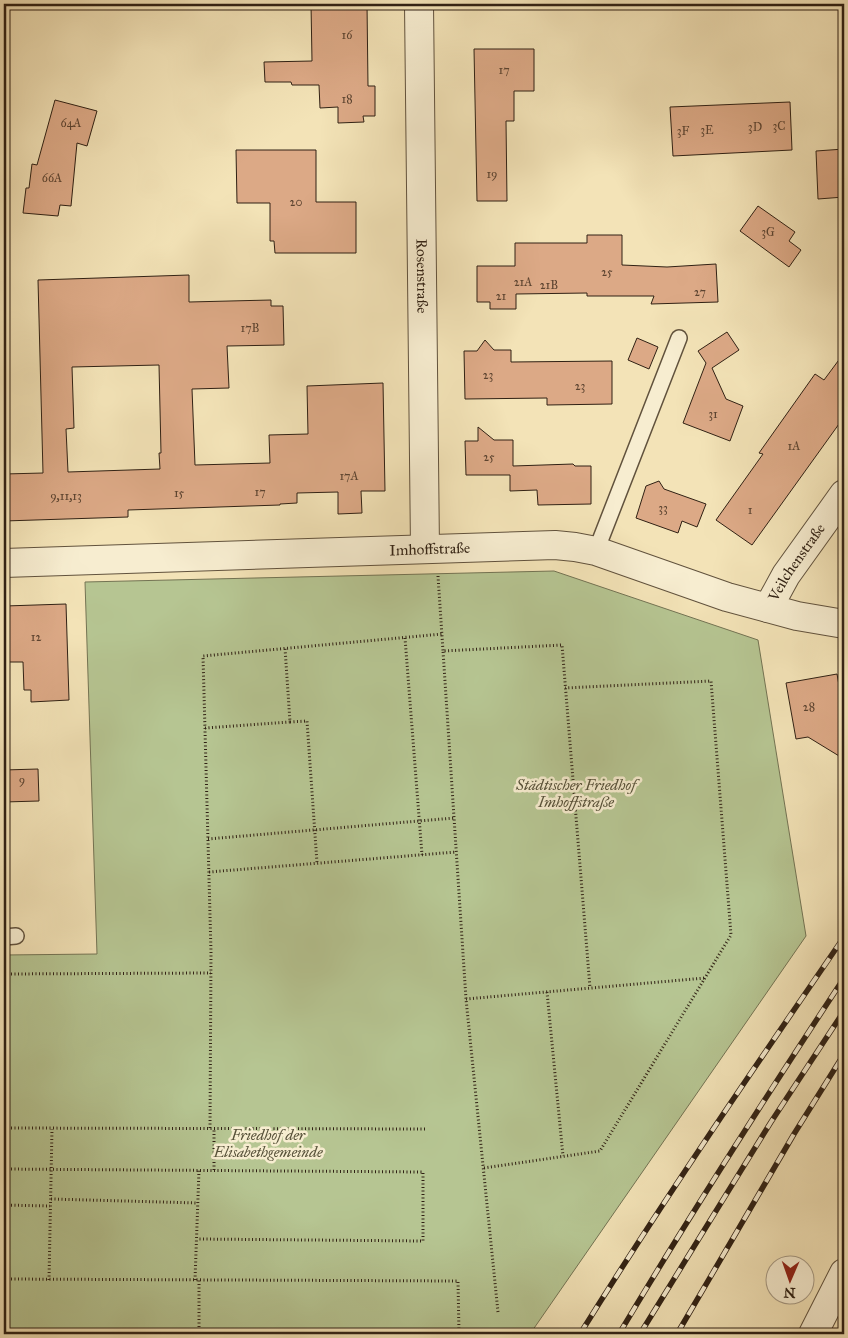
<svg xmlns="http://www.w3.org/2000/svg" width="848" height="1338" font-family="'IM FELL Great Primer',serif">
<rect width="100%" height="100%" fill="#f3e3b7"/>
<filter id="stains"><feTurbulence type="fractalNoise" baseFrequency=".004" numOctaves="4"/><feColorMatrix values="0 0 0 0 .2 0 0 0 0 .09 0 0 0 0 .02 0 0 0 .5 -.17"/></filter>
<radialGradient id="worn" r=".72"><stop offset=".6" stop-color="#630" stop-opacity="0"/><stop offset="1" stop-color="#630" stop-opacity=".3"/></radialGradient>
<path fill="#b6c592" stroke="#737353" d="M554,571L758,640L806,936L530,1334H4V955L97,954L85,582Z"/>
<path fill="#dca986" stroke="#302114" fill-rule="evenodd" d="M311,4H367L368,86H375V116H363L364,122L338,123V107L320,108L319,85H292L291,82H265L264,62L312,61Z
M474,49H534V91H514V121H506L507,201H477Z
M55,100L97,111L87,146L77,143L71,206L60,205L58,216L23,213L26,188H29L32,164L37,165Z
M790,102L792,150L673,156L670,107Z
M844,149V197L818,199L816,151Z
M236,150H316V202H356V253H275L274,241H270V203H237Z
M758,206L795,232L789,241L801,250L789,267L740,231Z
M587,235H622V265L667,267L716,264L718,302L651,304L654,296H587V293L516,294V309H490V302H477V266H515V243H587Z
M189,275V302L271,300V306H283L284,345L227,346L229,388L192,389L195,465L270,463L269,435L308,434L307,386L383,383L385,491H361L362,513L338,514V492L297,493V503L280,504V505L128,510V517L4,521V474L43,473L38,280ZM159,365L161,453H159L160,469L68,472L66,429L74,428L72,367Z
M727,332L739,350L712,368L726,399L743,406L730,441L683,423L706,363L698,351Z
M637,338L658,347L649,369L628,360Z
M485,340L494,350H511V362L612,361V404L547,405V398L465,399L464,351H477Z
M844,353V417L752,545L716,520L763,454L759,453L815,374L824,380Z
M478,427L494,440H513V466L573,464L575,466H591V504L538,505L537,490L510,491V475H466L465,441H478Z
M659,481L664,489L706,504L697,527L682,521L678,533L636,518L646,486Z
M66,604L69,700L31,702V690H24L23,662H4L5,606Z
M837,674L844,714V759L808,737L796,739L786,683Z
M38,769L39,801L4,802V770Z"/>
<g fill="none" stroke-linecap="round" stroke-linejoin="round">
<defs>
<path id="lane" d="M596,551L679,338
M4,937L16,936"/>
<g id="street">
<path id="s1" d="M419,4L425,549"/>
<path id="s2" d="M4,563L555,545L575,547L596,551L727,597L797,616L844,624"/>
<path id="s3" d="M768,608L786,575L844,494"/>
<path d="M813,1334L844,1273"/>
</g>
</defs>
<use href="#lane" stroke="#61523d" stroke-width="18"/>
<use href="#street" stroke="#61523d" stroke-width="30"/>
<path stroke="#302114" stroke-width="3" stroke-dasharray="1 2.5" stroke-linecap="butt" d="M438,576L443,651
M405,638L422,855
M290,722L307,721L317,863
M205,728L290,722L285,648
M208,839L454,818
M209,872L456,852
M4,974L211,973
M547,992L563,1156
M466,999L705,978
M4,1128L427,1129
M210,1128L211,952L203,656L442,634
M484,1168L600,1151L731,935L711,681L565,688
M4,1169L423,1172V1241L197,1239
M214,1170V1128
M51,1199L198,1203
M4,1205L50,1206
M4,1279L458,1281L459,1334
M49,1280L52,1129
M195,1280L199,1170
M498,1312L466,999L443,651L562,645L590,988
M199,1334V1280"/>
<use href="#lane" stroke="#f7edd0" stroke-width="15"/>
<use href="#street" stroke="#f7edd0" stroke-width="28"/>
<defs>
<path id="rail" d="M580,1334C664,1199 754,1068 844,937
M619,1334C691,1213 767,1095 844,978
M640,1334L771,1122L844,1011
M677,1334L794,1134L844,1054"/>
</defs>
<use href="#rail" stroke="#302114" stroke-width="5.5"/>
<use href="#rail" stroke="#f7edd0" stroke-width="4" stroke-dasharray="11" stroke-linecap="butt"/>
</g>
<g text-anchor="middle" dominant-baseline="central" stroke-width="5" stroke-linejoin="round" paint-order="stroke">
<g font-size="12" fill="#5b4330">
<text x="347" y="35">16</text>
<text x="504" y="70">17</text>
<text x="347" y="99">18</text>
<text x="71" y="123">64A</text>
<text x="779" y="126">3C</text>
<text x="755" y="127">3D</text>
<text x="707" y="130">3E</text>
<text x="683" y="131">3F</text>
<text x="492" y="174">19</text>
<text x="52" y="178">66A</text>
<text x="296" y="202">20</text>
<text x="768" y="232">3G</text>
<text x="607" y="272">25</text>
<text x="523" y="282">21A</text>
<text x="549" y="285">21B</text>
<text x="700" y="292">27</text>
<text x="501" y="296">21</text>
<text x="250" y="328">17B</text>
<text x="488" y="375">23</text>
<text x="580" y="386">23</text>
<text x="713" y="414">31</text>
<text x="794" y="446">1A</text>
<text x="489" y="457">25</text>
<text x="349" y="476">17A</text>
<text x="260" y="492">17</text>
<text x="179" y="493">15</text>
<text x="66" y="496">9,11,13</text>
<text x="663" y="508">33</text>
<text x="750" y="510">1</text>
<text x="36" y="637">12</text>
<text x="809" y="707">28</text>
<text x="22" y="780">9</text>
</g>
<g font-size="15" fill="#302114" stroke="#f7edd0">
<text stroke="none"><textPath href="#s1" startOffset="272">Rosenstraße</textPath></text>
<text stroke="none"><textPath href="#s2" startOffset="426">Imhoffstraße</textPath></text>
<text stroke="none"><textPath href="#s3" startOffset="54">Veilchenstraße</textPath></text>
</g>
<g font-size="15" font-style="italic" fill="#58523a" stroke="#f7edd0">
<text x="576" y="785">Städtischer Friedhof<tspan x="576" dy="17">Imhoffstraße</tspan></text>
<text x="268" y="1135">Friedhof der<tspan x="268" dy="17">Elisabethgemeinde</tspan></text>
</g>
</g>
<rect width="848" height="1338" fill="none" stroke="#f3e3b7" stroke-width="20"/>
<rect x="5" y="5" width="838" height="1328" fill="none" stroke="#302114" stroke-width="2.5"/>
<rect x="10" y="10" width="828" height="1318" fill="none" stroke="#302114"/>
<g transform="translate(790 1280) rotate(182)"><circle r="24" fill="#f7edd0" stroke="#a79b85"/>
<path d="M0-4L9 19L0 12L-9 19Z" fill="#8f2418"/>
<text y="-8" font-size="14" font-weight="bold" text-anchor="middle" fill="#302114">N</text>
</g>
<rect width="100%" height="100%" filter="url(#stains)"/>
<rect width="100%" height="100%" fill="url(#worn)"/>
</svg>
